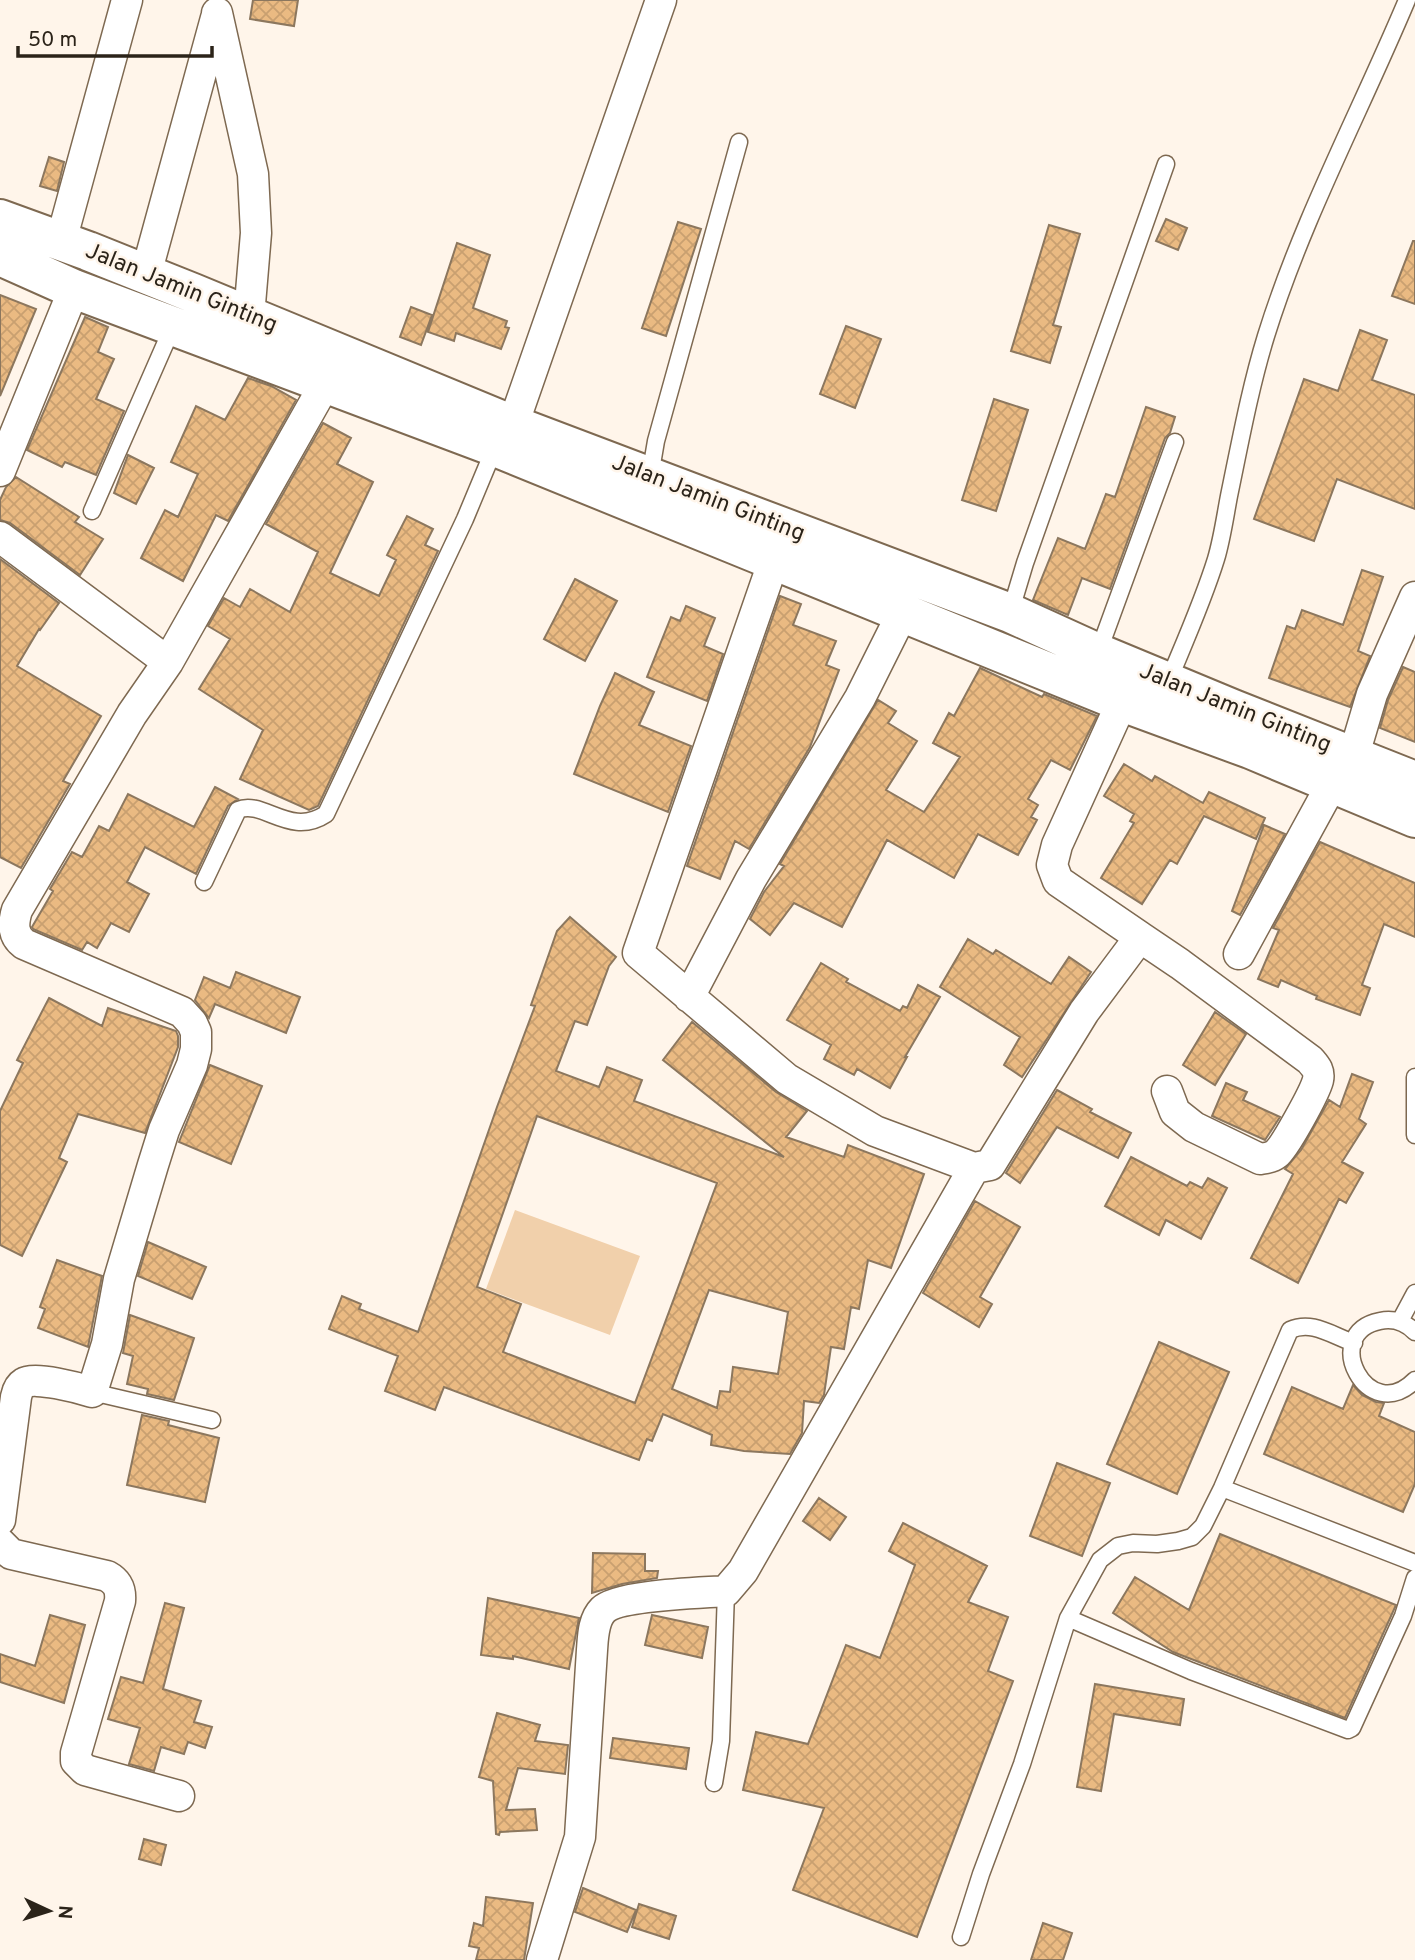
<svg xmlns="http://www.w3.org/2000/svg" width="1415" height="1960" font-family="Overpass,sans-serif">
<defs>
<pattern id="building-cross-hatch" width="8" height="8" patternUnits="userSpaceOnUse" patternTransform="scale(1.75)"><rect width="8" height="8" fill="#eaba82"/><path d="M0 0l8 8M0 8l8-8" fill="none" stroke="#c9a070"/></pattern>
</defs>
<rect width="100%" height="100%" fill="#fff5ea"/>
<path fill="#f1d0ab" d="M515,1210L640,1256L610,1335L486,1289Z"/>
<path fill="url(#building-cross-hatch)" stroke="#8c775e" stroke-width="2" fill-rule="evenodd" d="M253,0H298L294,26L250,19Z
M49,157L64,162L57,191L40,186Z
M1166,219L1187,228L1178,250L1156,241Z
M678,222L701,229L666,336L642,328Z
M1049,225L1080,234L1053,325L1061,327L1050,363L1011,351Z
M1413,241H1415V304L1392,296Z
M457,243L490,255L473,308L507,321L505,327L509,328L501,349L456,333L454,341L428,332Z
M0,295L36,309L0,396Z
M411,307L432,315L421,345L400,337Z
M85,317L108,327L98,352L114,359L96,399L124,411L96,475L65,462L62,467L27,450Z
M846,326L881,339L855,408L820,394Z
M1360,330L1387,340L1372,380L1415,395V509L1337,479L1314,541L1254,519L1304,379L1338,391Z
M248,378L271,386L296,400L228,521L216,515L183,581L141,558L165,510L178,517L198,474L171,462L196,406L225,420Z
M994,399L1028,410L996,511L962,500Z
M1146,407L1175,417L1170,433L1165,438L1110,589L1082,578L1068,615L1033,600L1058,538L1085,549L1106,494L1115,497Z
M323,423L351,438L337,464L373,482L330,573L379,596L396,560L387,555L407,516L433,529L425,545L438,551L318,806L309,810L240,779L263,730L199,689L230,639L208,626L224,598L240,607L250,589L290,612L318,552L266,524Z
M128,455L154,468L136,504L114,493Z
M16,477L79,517L75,522L103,539L80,575L10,523L0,520V500L6,487Z
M0,559L59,603L40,630L39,629L17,666L101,716L63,781L70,784L21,868L0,857Z
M1362,570L1383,577L1358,651L1370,656L1350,707L1269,678L1287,626L1295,629L1302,610L1343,625Z
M575,579L617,601L585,661L544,639Z
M780,596L801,604L793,625L836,641L826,665L839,670L810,747L749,849L735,841L720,879L687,866Z
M686,606L715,618L704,646L723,654L707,701L647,677L671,617L680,621Z
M1403,667L1415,672V742L1380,728L1388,700Z
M980,668L1042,697L1044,694L1097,716L1070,770L1051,760L1028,799L1038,805L1031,817L1037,820L1018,855L978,834L954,878L887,840L842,927L794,903L770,935L750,919L764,892L784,866L780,864L878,700L896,711L888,723L917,741L886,790L924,812L960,757L933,743L949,713L954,716Z
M615,673L654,692L639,725L691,746L668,812L574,774L600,706Z
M1124,764L1152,781L1155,776L1203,803L1209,792L1265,818L1256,839L1204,816L1177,864L1170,860L1142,904L1101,878L1134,823L1130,821L1134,814L1104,796Z
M215,787L238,799L228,806L196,874L145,847L127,882L149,894L129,932L111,923L97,948L87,942L82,950L33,929L32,927L53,891L50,889L72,852L82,857L99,826L109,831L128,794L194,827Z
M1264,825L1285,834L1240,915L1232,911Z
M1320,842L1415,883V937L1384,924L1362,985L1370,988L1360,1015L1316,999L1317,996L1281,980L1278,987L1258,979L1279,930L1273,928Z
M570,917L616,957L609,966L587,1025L575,1021L556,1071L599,1087L607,1067L642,1080L634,1101L784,1157L663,1060L692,1022L776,1092L807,1111L786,1137L844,1157L848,1145L924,1174L891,1268L868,1260L859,1309L851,1307L844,1349L831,1347L824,1395L819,1403L804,1401L802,1433L790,1454L744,1451L711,1445L712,1435L663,1414L652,1441L647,1439L639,1460L444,1387L435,1410L385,1391L398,1356L329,1329L342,1296L361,1304L359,1309L418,1332L497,1107L535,1006L531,1005L557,931ZM537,1116L717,1183L635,1403L503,1352L521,1304L477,1287ZM709,1290L788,1312L778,1374L733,1367L730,1392L720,1391L717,1408L672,1389Z
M968,939L993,954L996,950L1051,984L1069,957L1091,972L1022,1077L1004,1065L1020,1037L940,987Z
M821,963L848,979L846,982L900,1011L903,1006L907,1008L918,985L940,997L905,1057H907L890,1088L857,1069L854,1075L824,1059L831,1045L787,1020Z
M236,972L300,997L286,1033L215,1004L209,1018L195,1000L204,977L230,988Z
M49,998L102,1026L108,1008L176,1031L178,1036V1047L145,1133L78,1114L59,1158L67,1162L22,1256L0,1245V1111L23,1063L17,1060Z
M1215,1012L1246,1034L1215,1085L1183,1065Z
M210,1065L262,1086L231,1164L179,1142Z
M1352,1074L1373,1082L1359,1119L1366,1124L1342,1162L1363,1173L1346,1203L1339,1199L1298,1283L1251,1258L1293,1174L1285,1169L1301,1150L1329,1100L1340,1107Z
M1226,1083L1247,1092L1243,1100L1280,1117L1265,1140L1212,1116Z
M1057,1090L1092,1109L1090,1112L1131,1133L1118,1158L1057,1127L1020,1183L1006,1173Z
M1131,1157L1187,1186L1190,1182L1202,1188L1208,1178L1227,1188L1201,1239L1166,1220L1159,1235L1105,1206Z
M975,1201L1020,1227L980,1297L992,1304L979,1327L923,1293Z
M148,1242L206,1267L192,1299L138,1276Z
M57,1260L102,1276L88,1347L38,1328L45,1309L40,1307Z
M130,1315L194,1338L174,1400L147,1394L148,1389L127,1384L133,1356L123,1353Z
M1159,1342L1229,1372L1177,1494L1107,1464Z
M1353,1385L1362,1395L1376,1402L1384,1403L1379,1416L1415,1432V1484L1403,1512L1264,1454L1292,1387L1343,1409Z
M142,1415L169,1421L168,1425L219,1438L205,1502L127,1485Z
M1057,1463L1110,1483L1082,1556L1030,1536Z
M819,1498L846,1517L830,1540L803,1521Z
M903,1523L987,1566L968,1602L1008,1617L988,1671L1013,1681L917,1937L793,1890L824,1808L743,1790L756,1732L808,1744L846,1645L880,1658L915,1565L889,1551Z
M1220,1534L1396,1605L1345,1718L1173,1652L1113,1613L1135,1577L1189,1610Z
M593,1553L645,1554V1571H658L657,1578L622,1584L592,1593Z
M488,1598L579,1618L569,1669L513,1656V1659L481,1655Z
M165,1603L184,1608L163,1689L201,1701L194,1722L212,1727L205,1748L188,1742L184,1754L161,1747L154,1771L129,1764L140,1728L108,1719L121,1677L143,1683Z
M50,1615L85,1625L64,1703L0,1682V1654L35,1666Z
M652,1615L708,1627L702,1658L645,1645Z
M1095,1684L1184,1699L1180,1725L1114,1714L1101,1791L1077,1787Z
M497,1713L540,1725L535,1741L568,1745L565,1774L518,1768L506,1810L535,1809L537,1830L500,1832L499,1835L496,1834L493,1781L479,1777Z
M613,1738L689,1748L686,1769L610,1758Z
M144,1839L166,1845L161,1865L139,1859Z
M583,1888L636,1910L627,1932L575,1912Z
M486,1897L533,1903L524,1960H476L479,1948L469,1946L474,1923L483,1926Z
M639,1904L676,1916L669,1939L632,1927Z
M1043,1923L1072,1933L1063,1960H1031Z"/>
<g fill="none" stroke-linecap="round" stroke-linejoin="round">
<defs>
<path id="service" d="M650,476L656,441L739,142
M92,511L173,326
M1010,613L1025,563L1166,164
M1098,653L1175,442
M1168,682C1185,641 1203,601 1216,559C1222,539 1225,517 1229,496C1240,443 1250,388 1266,336C1302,220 1360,112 1407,0
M204,882L238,810C263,799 290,838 326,814L465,519L495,447
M1415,1077V1135
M1400,1321L1415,1293
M1415,1332C1405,1322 1394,1318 1380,1321C1319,1333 1368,1428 1415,1380
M92,1392L212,1420
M1222,1488L1415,1563
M1068,1618L1191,1671L1348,1730L1352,1728L1403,1616L1415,1578
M714,1783L721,1741L726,1591
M961,1937L981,1874L1022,1764L1068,1618L1100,1560L1118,1546L1133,1543L1157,1544L1178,1541L1192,1537L1203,1526L1222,1488L1290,1330C1312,1320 1331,1335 1354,1343"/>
<path id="minor" d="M217,13L253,174L256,233L249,316
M61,241L127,0
M146,274L216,18
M513,425L661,0
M0,471L74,289
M0,537L168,662
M774,560L638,953L787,1079L875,1131L974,1168L990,1165L1084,1012L1140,937L1058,881L1052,865L1057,845L1122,702
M1353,758L1372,694L1415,597
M1140,937L1180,964L1310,1060C1316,1067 1320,1071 1318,1080C1315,1092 1285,1147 1276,1154C1271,1158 1265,1158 1260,1159L1194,1127L1175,1112L1167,1091
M1239,954L1332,784
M689,997L751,879L860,698L903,612
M0,1520L16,1397C17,1392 19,1386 24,1383C34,1376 79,1388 92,1392L107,1344L119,1279L153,1165L164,1130L192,1065L196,1049V1032L192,1023L182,1012L24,944C12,935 13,923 17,910L132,714L168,662L325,384
M0,1543L11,1554L107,1576C118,1582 121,1589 120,1601L76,1753V1761L85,1770L179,1796
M542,1960L580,1837L592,1650C593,1637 593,1620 603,1610C618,1595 701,1593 726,1591L743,1571L974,1168"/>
<path id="trunk" d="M0,219L88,251L193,293L513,425L1010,613L1098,653L1233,709L1415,781
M0,256L74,289L495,447L1122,702L1250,749L1415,818"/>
</defs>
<use href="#service" stroke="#7e6951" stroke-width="19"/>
<use href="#minor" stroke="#7e6951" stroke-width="33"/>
<use href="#trunk" stroke="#7e6951" stroke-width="42"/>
<use href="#service" stroke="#fff" stroke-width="16"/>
<use href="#minor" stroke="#fff" stroke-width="30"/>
<use href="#trunk" stroke="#fff" stroke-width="38"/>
</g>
<g text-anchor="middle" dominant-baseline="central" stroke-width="5" stroke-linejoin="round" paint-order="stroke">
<g font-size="23" fill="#2b2319" stroke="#fff5ea">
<text transform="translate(181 289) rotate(22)">Jalan Jamin Ginting</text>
<text transform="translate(708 499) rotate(21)">Jalan Jamin Ginting</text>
<text transform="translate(1235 709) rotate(22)">Jalan Jamin Ginting</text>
</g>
</g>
<g transform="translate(49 1911) rotate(94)" stroke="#fff5ea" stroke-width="5" paint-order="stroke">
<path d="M0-5L12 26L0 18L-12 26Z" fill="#2b2319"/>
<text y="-10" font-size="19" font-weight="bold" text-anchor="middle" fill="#2b2319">N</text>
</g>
<path d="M18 46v10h194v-10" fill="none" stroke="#2b2319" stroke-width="3.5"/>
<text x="28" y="46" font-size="21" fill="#2b2319" stroke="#fff5ea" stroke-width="5" paint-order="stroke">50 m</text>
</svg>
